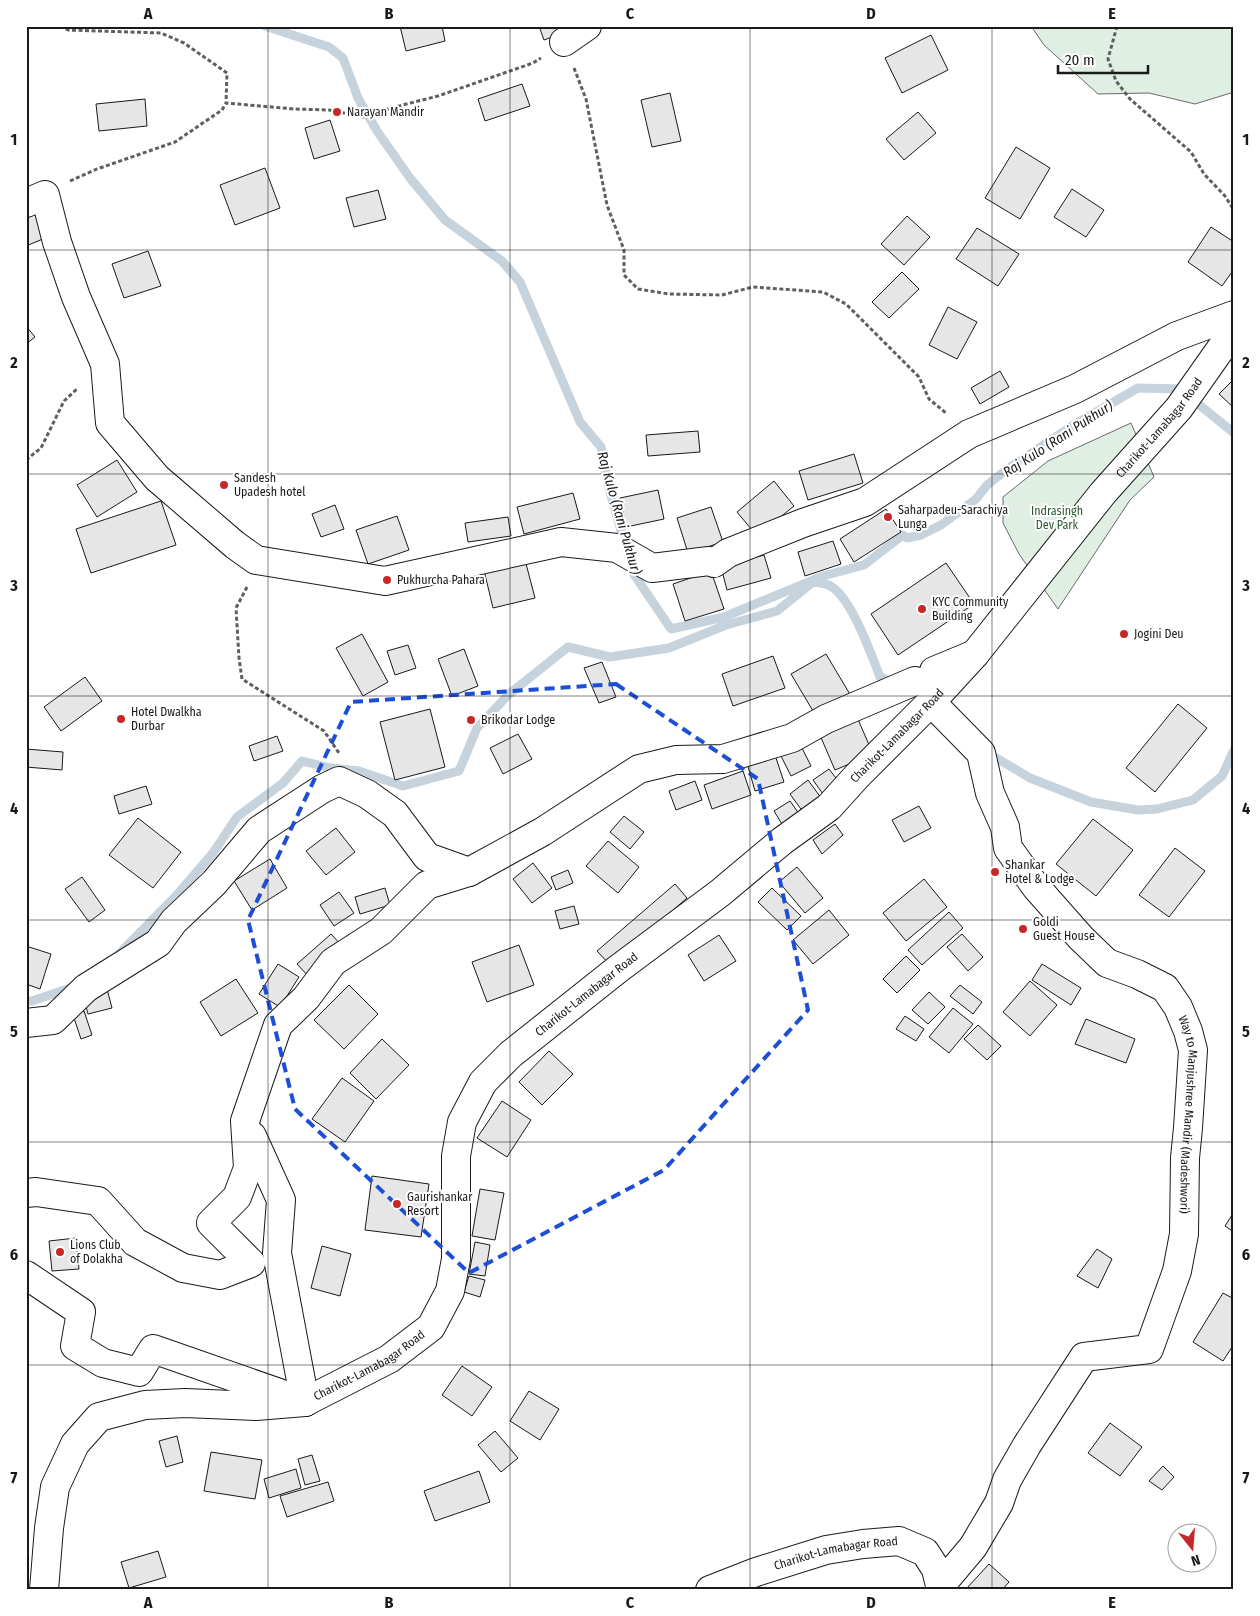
<svg xmlns="http://www.w3.org/2000/svg" width="1260" height="1616" font-family="'Fira Sans Condensed',sans-serif">
<rect width="100%" height="100%" fill="#fff"/>
<path fill="#e0efe3" stroke="#6a6a6a" d="M1031,26H1234V92L1195,104L1149,93L1098,94L1044,45Z
M1131,423L1154,477L1130,500L1058,609L1019,554L1003,523V497L1048,461Z"/>
<g fill="none" stroke-linecap="round" stroke-linejoin="round">
<path stroke="#c6d2dc" stroke-width="9" d="M265,26L329,47L343,58L358,98L377,131L410,178L445,220L502,261L520,282L580,422L601,447L610,492L625,545
M630,563L633,573L671,629L724,617L823,576L864,565L903,535L907,538L921,535L941,525L976,499L987,485L1006,470L1072,426L1138,388L1184,389L1192,399L1234,433
M988,753L1030,778L1091,802L1138,810L1157,809L1193,800L1222,776L1234,750
M120,953L176,896L213,853L237,817L283,783L302,761L331,768L359,771L403,786L459,771L477,728L508,695L568,647L610,657L669,648L726,625L777,611L813,582C819,583 827,583 832,587C852,600 871,654 880,677L894,683
M26,1001H32L76,986"/>
</g>
<path fill="#e6e6e6" stroke="#1a1a1a" d="M400,26H442L445,41L406,51Z
M539,26H582L544,40Z
M931,35L948,70L902,93L885,58Z
M522,84L530,106L485,121L478,99Z
M670,93L681,141L652,147L641,100Z
M145,99L147,126L99,131L96,104Z
M918,112L936,133L904,160L886,139Z
M330,120L340,151L314,159L305,128Z
M1016,147L1050,168L1020,219L985,198Z
M265,168L280,208L235,225L220,185Z
M1072,189L1104,210L1086,237L1054,217Z
M378,190L386,219L354,227L346,198Z
M39,213L50,236L26,246V218Z
M907,216L930,237L904,265L881,244Z
M1211,227L1234,242V269L1222,286L1188,262Z
M977,228L1019,254L998,286L956,259Z
M148,251L161,286L124,298L112,264Z
M902,272L919,289L889,318L872,302Z
M948,307L977,322L957,359L929,345Z
M26,326L35,337L26,344Z
M1000,371L1009,387L980,404L971,388Z
M1234,379V408L1219,394Z
M698,431L700,452L648,456L646,435Z
M854,454L863,483L808,500L799,471Z
M117,460L137,492L97,517L77,485Z
M774,481L794,506L757,536L737,512Z
M658,490L664,519L626,527L620,498Z
M573,493L580,519L524,534L517,507Z
M161,501L176,545L91,573L76,529Z
M335,505L344,529L321,537L312,514Z
M711,507L723,542L688,553L677,518Z
M886,509L901,532L854,562L840,539Z
M397,516L409,550L368,564L356,530Z
M508,517L511,536L468,542L465,523Z
M833,541L841,564L805,576L798,552Z
M764,555L771,578L727,590L721,567Z
M524,556L535,598L493,608L483,566Z
M946,563L974,604L898,655L871,614Z
M711,571L724,609L685,621L673,584Z
M362,634L388,682L363,696L336,648Z
M408,645L416,668L395,675L387,651Z
M464,649L478,686L452,696L438,659Z
M826,654L851,696L816,716L791,674Z
M773,656L785,688L733,706L722,674Z
M602,662L616,697L599,703L584,668Z
M85,677L102,701L61,731L44,707Z
M1178,704L1207,728L1155,792L1126,768Z
M430,709L445,767L395,780L380,722Z
M857,717L873,754L835,770L819,733Z
M518,734L532,759L503,774L490,748Z
M277,736L283,751L254,761L249,746Z
M799,742L811,766L791,776L779,752Z
M26,749L63,752L62,770L26,767Z
M775,755L784,782L755,791L747,763Z
M829,769L842,786L825,797L813,780Z
M743,771L751,795L712,809L704,785Z
M808,780L824,802L806,816L790,794Z
M695,781L702,800L676,810L669,791Z
M146,786L152,804L119,814L114,796Z
M790,801L802,818L785,829L774,811Z
M919,806L931,828L904,842L892,820Z
M624,816L644,832L630,849L610,832Z
M138,818L181,852L153,888L109,855Z
M1093,819L1133,850L1096,896L1056,864Z
M835,824L843,835L822,854L813,840Z
M336,828L355,852L326,875L306,851Z
M608,841L639,867L618,893L586,866Z
M1175,848L1205,871L1169,917L1139,895Z
M270,859L287,888L252,910L234,881Z
M533,863L552,888L532,903L513,879Z
M797,867L823,898L805,913L779,882Z
M568,870L573,883L556,890L551,877Z
M82,877L105,910L89,922L65,889Z
M924,879L947,907L906,941L883,913Z
M675,884L687,898L610,965L597,951Z
M385,888L390,905L360,914L355,897Z
M772,888L801,916L787,930L758,902Z
M339,892L354,913L334,926L320,905Z
M574,906L579,924L560,929L555,911Z
M829,910L849,935L813,964L793,940Z
M949,912L963,928L922,965L908,950Z
M331,934L343,947L309,977L297,964Z
M962,934L983,957L968,971L947,947Z
M719,935L736,961L704,981L688,955Z
M519,945L534,985L487,1002L472,962Z
M26,946L51,954L40,989L26,984Z
M906,956L920,970L897,993L883,979Z
M278,964L299,977L280,1007L259,994Z
M1042,964L1081,988L1071,1005L1032,980Z
M236,979L258,1013L221,1036L200,1002Z
M1030,981L1057,1005L1030,1036L1003,1012Z
M349,985L378,1014L344,1049L314,1020Z
M960,985L982,1002L973,1014L950,996Z
M107,989L112,1008L88,1014L83,995Z
M929,992L945,1007L928,1024L912,1010Z
M953,1008L973,1024L949,1053L929,1037Z
M84,1011L92,1035L81,1039L73,1015Z
M905,1016L924,1029L916,1041L896,1029Z
M1086,1019L1135,1039L1126,1063L1075,1044Z
M978,1025L1001,1046L987,1060L964,1039Z
M382,1039L409,1065L376,1099L350,1073Z
M549,1051L573,1074L542,1105L519,1082Z
M342,1078L374,1101L345,1142L312,1119Z
M502,1101L531,1120L507,1157L477,1138Z
M372,1176L429,1184L421,1237L365,1230Z
M480,1189L504,1193L495,1240L472,1236Z
M1234,1212V1232L1225,1226Z
M76,1238L79,1269L52,1271L49,1241Z
M475,1242L490,1245L485,1276L469,1274Z
M322,1246L351,1254L340,1296L311,1288Z
M1097,1249L1112,1259L1098,1288L1077,1276Z
M469,1276L485,1280L480,1297L464,1292Z
M1223,1293L1234,1299V1344L1223,1361L1193,1342Z
M462,1366L492,1387L472,1416L442,1395Z
M529,1391L559,1409L540,1440L510,1421Z
M1110,1423L1142,1447L1120,1476L1088,1453Z
M495,1431L518,1458L501,1472L478,1445Z
M177,1436L183,1462L166,1467L159,1441Z
M211,1452L262,1460L255,1499L204,1491Z
M312,1455L320,1481L305,1485L298,1459Z
M1163,1466L1174,1477L1162,1490L1149,1481Z
M296,1469L301,1488L269,1498L264,1479Z
M479,1471L490,1502L435,1521L424,1491Z
M328,1482L334,1501L287,1517L280,1496Z
M158,1551L166,1577L129,1588L121,1562Z
M989,1564L1009,1582L1002,1590H968L967,1588Z"/>
<g fill="none" stroke-linecap="round" stroke-linejoin="round">
<defs>
<g id="minor">
<path d="M564,42L587,26"/>
<path d="M26,203L45,195L57,242L76,297L105,364L110,423L157,478L235,545L256,560L385,581L561,542L617,548L652,568L709,561L714,563L728,553L803,523L865,502L969,434L1075,389L1177,336L1234,315"/>
<path d="M934,671L975,654"/>
<path id="s1" d="M931,702L981,753L990,793L1005,827L1008,848L1036,887L1081,938L1107,963L1137,974L1165,988L1178,1007L1188,1031L1193,1050L1188,1128L1185,1158L1184,1234L1177,1271L1149,1349L1084,1357L1027,1445L1007,1480L999,1503L973,1547L941,1585"/>
<path d="M26,1023L53,1020L86,988L158,943L174,921L214,883L259,830L322,789L339,781L367,794L395,814L427,857L469,872L542,832L639,769L676,760L723,759L792,738L826,719L915,681"/>
<path d="M252,1136L281,1200L277,1253L305,1402"/>
<path d="M26,1193L36,1192L98,1201L135,1242L183,1268L220,1275L251,1263L211,1223L237,1197L248,1168L245,1121L278,1025L306,998L333,962L381,931L427,885L469,872"/>
<path d="M26,1275L81,1312L75,1346L103,1363L139,1372L153,1349L305,1402"/>
</g>
<g id="major">
<path id="s2" d="M44,1590L49,1528L55,1487L75,1444L99,1417L145,1405L185,1403L256,1406L305,1402L389,1359L431,1327L450,1291L456,1259V1156L462,1122L483,1082L511,1054L618,969L720,893L782,841L829,807L857,776L931,702L975,654L1103,493L1179,408L1234,330"/>
<path id="s3" d="M710,1590L756,1572L826,1550L863,1544L899,1541L925,1552L936,1569L941,1590"/>
</g>
</defs>
<use href="#minor" stroke="#1a1a1a" stroke-width="30"/>
<use href="#major" stroke="#1a1a1a" stroke-width="30"/>
<path stroke="#5f5f5f" stroke-width="3" stroke-dasharray="4 2.5" stroke-linecap="butt" d="M60,26L68,30L161,33L184,43L227,73L226,103L294,109L329,110L364,117L391,108L438,96L533,63L541,58
M1117,26L1108,59L1116,81L1130,99L1191,152L1204,174L1225,196L1234,210
M574,68L586,99L607,205L624,250V275L638,289L669,294L722,295L753,287L823,292L846,304L919,377L929,399L946,413
M70,181L97,169L175,142L222,110L226,103
M26,460L41,448L64,401L78,388
M247,587L236,608L239,658L242,679L324,731L339,753"/>
<use href="#minor" stroke="#fff" stroke-width="28"/>
<use href="#major" stroke="#fff" stroke-width="28"/>
</g>
<path fill="none" stroke="#1d4ed8" stroke-width="4" stroke-dasharray="10 6" stroke-linejoin="round" d="M616,684L758,779L808,1010L664,1170L469,1273L295,1109L248,920L351,702Z"/>
<path fill="none" stroke="#1a1a1a" stroke-width="1" stroke-opacity="0.55" d="M268,26V1590M510,26V1590M750,26V1590M992,26V1590M26,250H1234M26,474H1234M26,696H1234M26,920H1234M26,1142H1234M26,1365H1234"/>
<g fill="#c62828" stroke="#fff" stroke-width="2">
<circle cx="337" cy="112" r="5"/>
<circle cx="224" cy="485" r="5"/>
<circle cx="888" cy="517" r="5"/>
<circle cx="387" cy="580" r="5"/>
<circle cx="922" cy="609" r="5"/>
<circle cx="1124" cy="634" r="5"/>
<circle cx="121" cy="719" r="5"/>
<circle cx="471" cy="720" r="5"/>
<circle cx="995" cy="872" r="5"/>
<circle cx="1023" cy="929" r="5"/>
<circle cx="397" cy="1204" r="5"/>
<circle cx="60" cy="1252" r="5"/>
</g>
<g text-anchor="middle" dominant-baseline="central" stroke-width="4" stroke-linejoin="round" paint-order="stroke">
<g font-size="12" fill="#1a1a1a" stroke="#fff" text-anchor="start">
<text x="347" y="112">Narayan Mandir</text>
<text x="234" y="478">Sandesh<tspan x="234" dy="14">Upadesh hotel</tspan></text>
<text x="898" y="510">Saharpadeu-Sarachiya<tspan x="898" dy="14">Lunga</tspan></text>
<text x="397" y="580">Pukhurcha Pahara</text>
<text x="932" y="602">KYC Community<tspan x="932" dy="14">Building</tspan></text>
<text x="1134" y="634">Jogini Deu</text>
<text x="131" y="712">Hotel Dwalkha<tspan x="131" dy="14">Durbar</tspan></text>
<text x="481" y="720">Brikodar Lodge</text>
<text x="1005" y="865">Shankar<tspan x="1005" dy="14">Hotel &amp; Lodge</tspan></text>
<text x="1033" y="922">Goldi<tspan x="1033" dy="14">Guest House</tspan></text>
<text x="407" y="1197">Gaurishankar<tspan x="407" dy="14">Resort</tspan></text>
<text x="70" y="1245">Lions Club<tspan x="70" dy="14">of Dolakha</tspan></text>
</g>
<g font-size="12" fill="#1a1a1a" stroke="#fff">
<text stroke="none"><textPath href="#s2" startOffset="1744">Charikot-Lamabagar Road</textPath></text>
<text stroke="none"><textPath href="#s2" startOffset="1339">Charikot-Lamabagar Road</textPath></text>
<text stroke="none"><textPath href="#s2" startOffset="934">Charikot-Lamabagar Road</textPath></text>
<text stroke="none"><textPath href="#s1" startOffset="519">Way to Manjushree Mandir (Madeshwori)</textPath></text>
<text stroke="none"><textPath href="#s2" startOffset="469">Charikot-Lamabagar Road</textPath></text>
<text stroke="none"><textPath href="#s3" startOffset="132">Charikot-Lamabagar Road</textPath></text>
</g>
<g font-size="12" fill="#2b5a34" stroke="#fff">
<text x="1057" y="511">Indrasingh<tspan x="1057" dy="14">Dev Park</tspan></text>
</g>
<g font-size="14" font-style="italic" fill="#1a1a1a" stroke="#fff">
<text transform="translate(1058 439) rotate(-33)">Raj Kulo (Rani Pukhur)</text>
<text transform="translate(619 513) rotate(74)">Raj Kulo (Rani Pukhur)</text>
</g>
</g>
<rect width="1260" height="1616" fill="none" stroke="#ffffff" stroke-width="55"/>
<g transform="translate(1192 1548) rotate(163)"><circle r="24" fill="#ffffff" stroke="#a3a3a3"/>
<path d="M0-4L9 19L0 12L-9 19Z" fill="#c62828"/>
<text y="-8" font-size="14" font-weight="bold" text-anchor="middle" fill="#1a1a1a">N</text>
</g>
<path d="M1058 65v8h90v-8" fill="none" stroke="#1a1a1a" stroke-width="2.5"/>
<text x="1065" y="65" font-size="15" fill="#1a1a1a" stroke="#ffffff" stroke-width="4" paint-order="stroke">20 m</text>
<rect x="28" y="28" width="1204" height="1560" fill="none" stroke="#1a1a1a" stroke-width="2"/>
<g font-size="16" text-anchor="middle" font-weight="bold" fill="#1a1a1a">
<text x="148" y="19">A</text>
<text x="389" y="19">B</text>
<text x="630" y="19">C</text>
<text x="871" y="19">D</text>
<text x="1112" y="19">E</text>
<text x="14" y="145">1</text>
<text x="1246" y="145">1</text>
<text x="14" y="368">2</text>
<text x="1246" y="368">2</text>
<text x="14" y="591">3</text>
<text x="1246" y="591">3</text>
<text x="14" y="814">4</text>
<text x="1246" y="814">4</text>
<text x="14" y="1037">5</text>
<text x="1246" y="1037">5</text>
<text x="14" y="1260">6</text>
<text x="1246" y="1260">6</text>
<text x="14" y="1483">7</text>
<text x="1246" y="1483">7</text>
<text x="148" y="1608">A</text>
<text x="389" y="1608">B</text>
<text x="630" y="1608">C</text>
<text x="871" y="1608">D</text>
<text x="1112" y="1608">E</text>
</g>
</svg>
